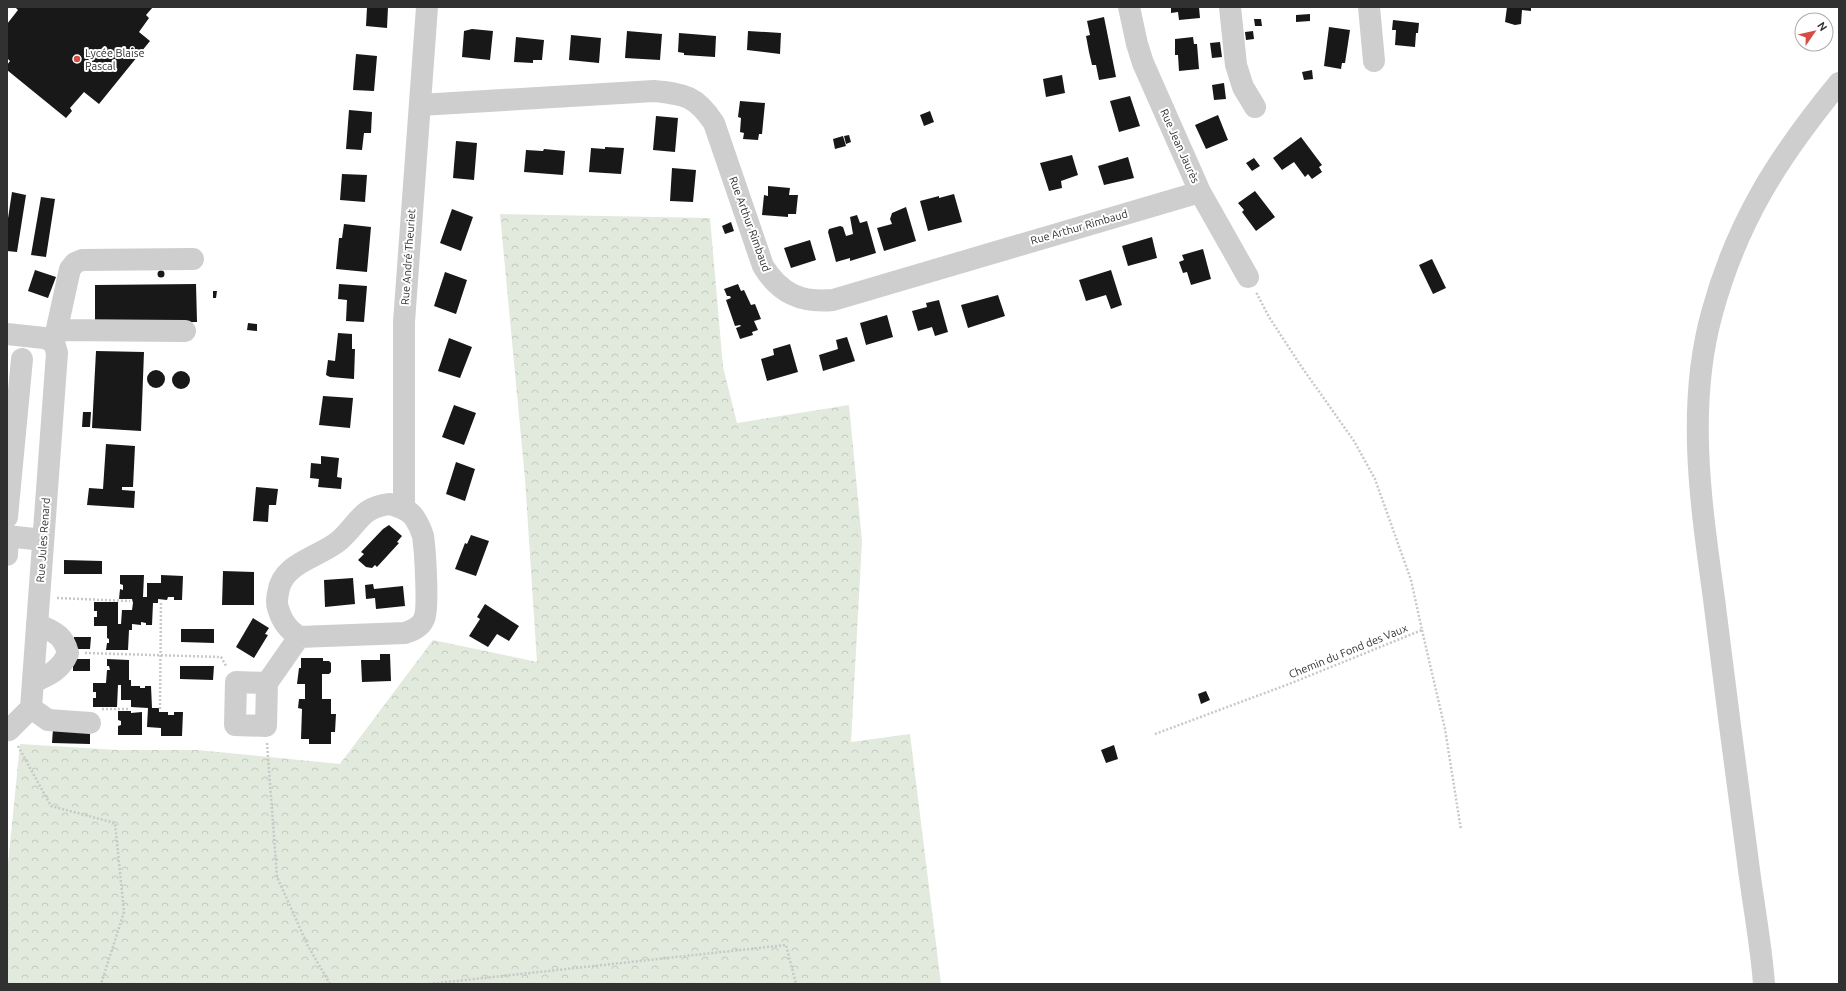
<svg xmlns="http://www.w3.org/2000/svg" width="1846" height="991" font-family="Ubuntu,sans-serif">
<defs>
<pattern id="forest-crowns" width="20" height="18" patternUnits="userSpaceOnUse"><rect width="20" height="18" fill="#e2e9dd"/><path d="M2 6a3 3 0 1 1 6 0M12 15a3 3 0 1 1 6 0" fill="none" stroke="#c2c8be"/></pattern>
</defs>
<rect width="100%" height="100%" fill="#fff"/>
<path fill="url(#forest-crowns)" d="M500,214L710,218L723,367L737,423L849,405L862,541L851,742L910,734L941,984H7V874L20,744L118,750H198L340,764L433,640L537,662L525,479Z"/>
<path fill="#181818" d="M15,7H153L146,15L149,18L139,32L150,41L99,104L84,92L70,108L72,111L66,118L7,70V65L10,61L7,58V24L18,10Z
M367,7H388L387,28L366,26Z
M1171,7H1199L1200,18L1179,20L1178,12L1171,13Z
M1507,7H1531V11L1522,10L1521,24L1515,25L1505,22Z
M1310,14V21L1296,22V15Z
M1104,17L1116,77L1099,80L1096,65H1092L1089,52L1086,36L1090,35L1087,21Z
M1254,19H1261L1262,26H1255Z
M1393,20L1419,23L1418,33H1416L1415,47L1395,45L1396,30H1392Z
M1329,27L1350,30L1345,63H1342L1341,69L1324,66Z
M472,29L493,31L490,60L462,57L464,31Z
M627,31L662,34L660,60L625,58Z
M748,31L781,33L780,54L747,50Z
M1253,31L1254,39L1246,40L1245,32Z
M679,33L716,36L715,57L684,55V53L678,52Z
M571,35L601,38L599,63L569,60Z
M516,37L544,40L542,60H533V63L514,62Z
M1193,37L1194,44H1197L1199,69L1179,71L1178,55H1175V39Z
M1220,42L1222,57L1212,58L1210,43Z
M356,54L377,56L374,91L353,90Z
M1312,70L1313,79L1304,80L1302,72Z
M1062,75L1065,93L1046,97L1043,79Z
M1224,83L1226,99L1214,100L1212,85Z
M1130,96L1140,126L1119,132L1110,101Z
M740,101L765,103L762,134H759L758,140L743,139L744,133L740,132L741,118L738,117Z
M349,110L372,112L371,133H364L362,150L346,149Z
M930,111L934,122L924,126L920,115Z
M1218,115L1228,140L1206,149L1195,125Z
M656,116L678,118L675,152L653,150Z
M849,135L851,142L846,144L844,136Z
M843,136L846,146L835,149L833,139Z
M1301,137L1322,165L1319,167L1322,172L1312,179L1308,174L1305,177L1294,162L1282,170L1273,158Z
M456,141L477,143L474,180L453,178Z
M605,147L624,148L621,174L589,172L591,148L605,149Z
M544,149L565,151L563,175L524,172L526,150L543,151Z
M1072,155L1078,175L1061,181L1062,188L1049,191L1040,163Z
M1128,157L1134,178L1104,185L1098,166Z
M1254,158L1260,166L1252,171L1246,163Z
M672,168L696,170L693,202L670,201Z
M342,174L367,175L365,202L340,200Z
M768,186L790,188L789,195H798L796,214H788V217L762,215L764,195L768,196Z
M1255,191L1275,217L1256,231L1242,212L1244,210L1238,203Z
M12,192L26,195L17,252L7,251V225Z
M954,194L962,222L928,231L920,201L939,196V198Z
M41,197L55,199L46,257L31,255Z
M906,207L916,241L884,251L877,228L892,224L890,219L892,213Z
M452,209L473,217L461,251L440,243Z
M857,215L860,223L867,221L876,253L850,261V258L836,262L828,232L829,229L840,226L843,227L846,236L853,234L850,217Z
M731,222L734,231L725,234L722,226Z
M344,224L371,227L367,272L336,269L339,238H342Z
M1152,237L1157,258L1128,266L1122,246Z
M810,240L816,260L791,268L784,248Z
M1203,249L1211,279L1191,285L1187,272L1183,273L1179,262L1184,260L1182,255Z
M1432,259L1446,288L1433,294L1419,265Z
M35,270L56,277L48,298L28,291Z
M1111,270L1122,305L1111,309L1106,295L1086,301L1079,280Z
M157.5 274a3.5 3.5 0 1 1 7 0a3.5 3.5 0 1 1-7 0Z
M445,272L467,280L456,314L434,306Z
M196,284L197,322L95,324V285Z
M339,284L367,286L364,322L346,321L347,300L338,299Z
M738,284L741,291L744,290L751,305L755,304L761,319L754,321L758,330L752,332L753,335L740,339L736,328L741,326L740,325L735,326L726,300L731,298L730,296H727L724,289Z
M213,291H217L216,298H213Z
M998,295L1005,316L968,328L961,305Z
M939,300L948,332L935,336L932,327L918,331L912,311L927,307L926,303Z
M887,315L893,337L866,345L860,323Z
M248,323L257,324V331L247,330Z
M338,333L352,334V349H355L354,379L330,377L326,375L328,360L335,361Z
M847,337L855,361L823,371L819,355L838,349L836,340Z
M449,338L472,347L460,378L438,371Z
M790,344L798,372L767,381L761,359L774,355L773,349Z
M96,351L144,352L141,431L92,428Z
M147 379a9 9 0 1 1 18 0a9 9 0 1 1-18 0Z
M172 380a9 9 0 1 1 18 0a9 9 0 1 1-18 0Z
M323,396L353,398L350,428L319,425Z
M454,405L476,413L464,445L442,437Z
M83,412H91L90,427H82Z
M106,444L135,446L133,487H122V490L135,491L134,508L87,505L89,488L103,489Z
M321,456L339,458L337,477L342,478L341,489L318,487L319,479L310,478L311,463L321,464Z
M456,462L475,469L465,501L446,494Z
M256,487L278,489L276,505H269L268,522L253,521Z
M389,525L402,536L397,542L399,543L377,567L375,565L372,568L366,567L358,560L364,554L361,552L383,529Z
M471,535L489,541L476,576L455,569L465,543L467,544Z
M64,560L102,561V574H64Z
M223,571L254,572V605H222Z
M120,575H144L143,597H147V583H161V575L183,576L182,600H174V597H168L167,600L158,599V603H153L152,625H146V623L141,622V625L132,624V630H129L128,650H106L107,643H109V639L107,638V626H94V617H97V611H94V602H118V624H121L122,610H132L133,603L132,599H119L120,589L123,590V585L120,584Z
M353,578L355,604L325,607L324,580Z
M373,584L374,589L403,586L405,606L376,609L375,598L366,599L365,585Z
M485,604L519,626L509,641L497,634L488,647L469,636L480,619L477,617Z
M253,618L269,628L265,634L268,635L254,658L236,647Z
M181,629H214V643L181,642Z
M74,637H91L90,649H73Z
M380,654H390L391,681L362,682L361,660H380Z
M301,658H323V661H329L331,663V672L329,674H322V699H331V714H336L335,732H331V744H309V739H301L302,709L298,708L299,699H305V684H297L299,668H301Z
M73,659H90V671H73Z
M107,659L129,660V680H131V686H140V688H145V686H151L152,708H159V712H168V715H174V712H183L182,736H161V728L147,727L148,708L131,707V700H121V685H118L117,707H93V698H96V692H93V683H106L107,670H110L109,666H107Z
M180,666H214L213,680L180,679Z
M1206,691L1210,700L1201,704L1198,694Z
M118,711H131V713L142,712V735H118V726L121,725V721L118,720Z
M53,729L90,730V744L52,743Z
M1114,745L1118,759L1106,763L1101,750Z"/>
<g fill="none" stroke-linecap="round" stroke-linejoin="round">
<path stroke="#c8c8c8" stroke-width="2.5" stroke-dasharray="2 2" stroke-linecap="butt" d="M57,598L130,601
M1422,630L1445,729L1461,830
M85,653L221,657L226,666
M102,709H129
M160,709L161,602
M1155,734L1289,684L1422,630L1411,580L1375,479L1354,441L1301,366L1269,317L1256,292
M267,743L277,877L308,946L330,984
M18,746L51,806L115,823L124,912L101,984
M429,984L786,945L796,984"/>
<path stroke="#cecece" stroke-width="22" d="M1129,7L1137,44L1143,63L1200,192L1248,277
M1230,7L1236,65L1243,87L1255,107
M1369,7L1374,61
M420,105L654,91C685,94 696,96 714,123L763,266C780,294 802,303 833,300L1200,192
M57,330L185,331
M7,334L44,338L54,342
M54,342L70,269L75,263L82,260L193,259
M390,504C399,507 408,509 414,517C418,523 421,529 423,536C425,549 429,609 424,619C421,627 413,630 405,633L299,637C288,629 282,622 278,608C276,603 277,599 278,593C282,562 319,558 340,540C359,523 361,507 390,504Z
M404,508V322L427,7
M7,517L22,359
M7,536L43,540
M7,555L8,536
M33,682C49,675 61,670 68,653C63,634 54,632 37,624
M267,683L236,682L235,725L266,726L267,683L299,637
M31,708L48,720L90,723
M7,729L9,730L31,708L57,353L54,342
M1764,984C1761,943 1753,903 1748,862C1736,774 1725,687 1714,599C1701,504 1686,407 1712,313C1737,221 1779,156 1839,83"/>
</g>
<circle fill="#d64d44" stroke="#fff" stroke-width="1.5" cx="77" cy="59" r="4"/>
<g text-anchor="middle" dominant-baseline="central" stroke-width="4" stroke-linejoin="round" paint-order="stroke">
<g font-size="11" fill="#313131" stroke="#fff" text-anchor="start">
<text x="85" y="53">Lycée Blaise<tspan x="85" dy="13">Pascal</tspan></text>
</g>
<g font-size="11" fill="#313131" stroke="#fff">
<text transform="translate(1180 146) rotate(66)">Rue Jean Jaurès</text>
<text transform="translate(750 224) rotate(70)">Rue Arthur Rimbaud</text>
<text transform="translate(1079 227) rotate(-16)">Rue Arthur Rimbaud</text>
<text transform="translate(408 257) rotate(-86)">Rue André Theuriet</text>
<text transform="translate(43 540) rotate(-86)">Rue Jules Renard</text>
<text transform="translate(1348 651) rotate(-22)">Chemin du Fond des Vaux</text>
</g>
</g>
<rect width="1846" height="991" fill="none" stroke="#313131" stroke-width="16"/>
<g transform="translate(1814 32) rotate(56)"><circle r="19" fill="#ffffff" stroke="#adadad"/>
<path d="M0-3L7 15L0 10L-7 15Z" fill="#d64d44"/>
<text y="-6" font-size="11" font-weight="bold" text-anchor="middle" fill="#313131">N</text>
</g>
</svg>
